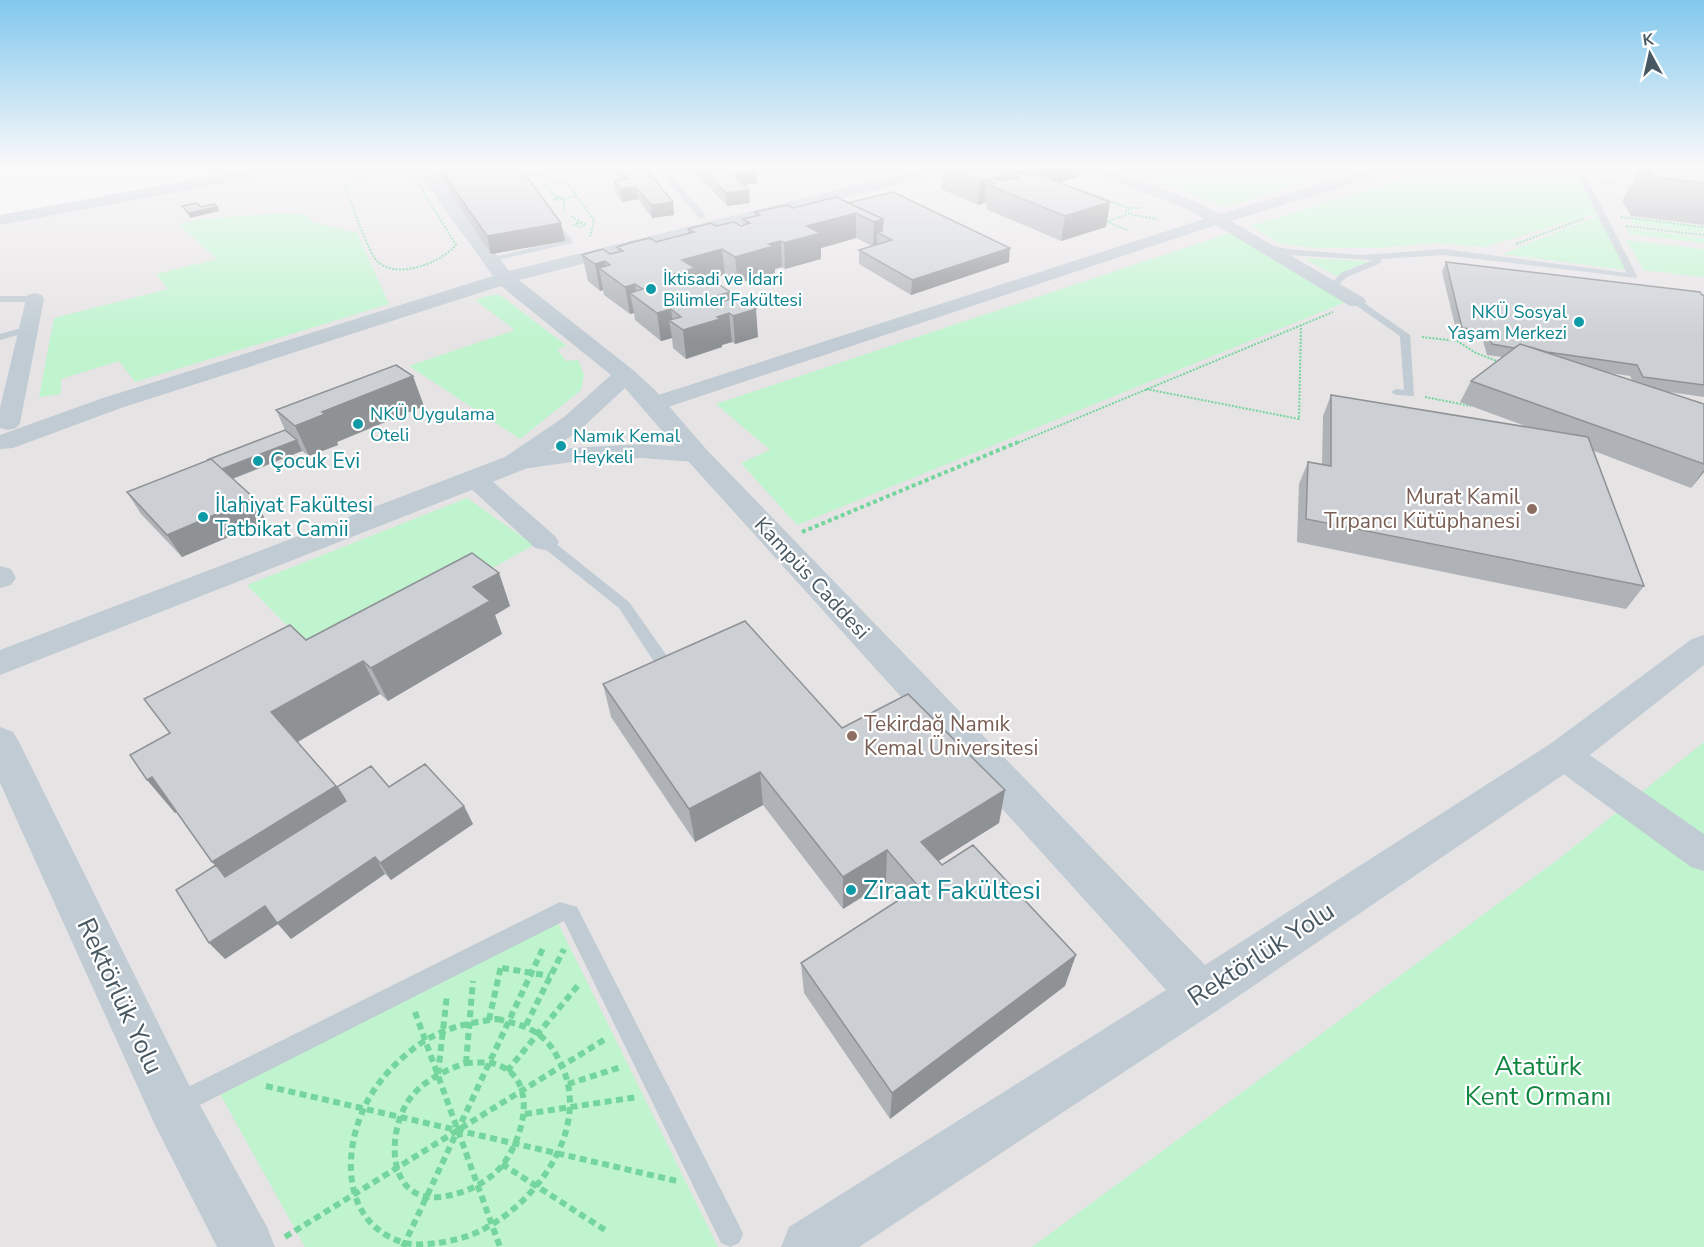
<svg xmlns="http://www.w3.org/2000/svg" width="1704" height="1247" font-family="'Nunito Sans',sans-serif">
<rect width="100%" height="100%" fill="#f5f2f3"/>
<path fill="#e6e3e5" d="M307,166H1704V1247H0V225Z"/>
<path fill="#bff4cf" d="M1116,166H1357L1227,207Z
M1421,166H1577L1600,212L1484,247L1435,243L1377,248H1313L1279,243L1251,226L1410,176Z
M283,213L307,215L312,222L357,233L389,304L135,382L119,361L61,379V394L39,397L54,318L168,289L156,274L217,259L179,225L200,219Z
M1598,216L1627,270L1503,254Z
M1629,219L1704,227V233L1633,224Z
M1626,228L1704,238V243L1629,234Z
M1230,233L1348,301L797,525L741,463L770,450L716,404Z
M1626,240L1704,249V277L1644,270Z
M1304,258L1367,261L1369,262L1351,268L1336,276Z
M491,295H500L567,346L557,349L566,361L578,360L584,375L581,390L520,439L409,366L515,330L475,300Z
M467,498L534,545L322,661L247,585Z
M1704,742V1247H1032L1560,858Z
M555,917L718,1247H305L220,1094Z"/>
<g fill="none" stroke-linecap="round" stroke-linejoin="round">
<path stroke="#74d59d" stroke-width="2" stroke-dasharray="2 1.5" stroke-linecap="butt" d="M525,166H534
M547,166L566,181L594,220L590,237
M396,172L413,175L456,245C441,263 395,281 376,260C369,253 350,200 345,187L363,177Z
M535,173L544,175L532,176Z
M1603,183L1635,187
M1082,190L1128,208
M559,197L564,199L554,200L555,198Z
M558,198L544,185L566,182
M564,199L576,196
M564,200V212
M1140,208H1131L1126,211L1133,215L1157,219
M571,216L583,223
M1621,217L1704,227
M1103,220L1127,230
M1108,221L1129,214
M577,223L586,224L581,227L574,225Z
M1626,226L1704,235
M1516,244L1585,218
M1422,337L1457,341L1476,353L1499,362
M1146,389L1299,419L1301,325
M1425,397L1471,406
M1015,444L1333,312"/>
<path stroke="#74d59d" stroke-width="4" stroke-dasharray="4 3" stroke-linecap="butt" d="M802,532L1018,442"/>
<path stroke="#74d59d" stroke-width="6" stroke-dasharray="7 4.5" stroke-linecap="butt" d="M502,968L550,976
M415,1012L500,1247
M497,1019C534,1027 549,1035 564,1071C587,1130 539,1198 489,1226C473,1236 456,1240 438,1243C426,1244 413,1246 402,1242C340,1222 342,1148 368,1100C379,1080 395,1063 413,1049C438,1029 466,1023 497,1019Z
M489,1020L501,966
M526,1025L564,949
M466,1063C476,1063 488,1061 498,1065C541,1081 522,1143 500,1168C484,1185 463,1194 440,1197C387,1202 387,1135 407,1103C420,1082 443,1071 466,1063Z
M466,1063L473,981
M507,1071L580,983
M438,1074L447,995
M568,1084L621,1067
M266,1086L677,1181
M525,1114L637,1097
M502,1164L605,1230
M285,1237L607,1038
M403,1247L544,946"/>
<path fill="#c0cbd3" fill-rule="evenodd" d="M655,166H662L705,214V218H699Z
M1573,166H1581L1637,276L1636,278L1444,255L1381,259V263L1347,277L1333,290L1328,287L1341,273L1373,260L1288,255L1260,247L1264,244L1288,249L1362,255L1444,249L1627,273Z
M551,217L572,239V243L489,262L485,259L564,240L547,219Z
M0,296H35L40,299L35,302H0Z
M1354,300H1360L1410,335L1414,396L1396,395L1391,392L1396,389L1404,390L1400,336L1354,304Z
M28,326L32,327V331L0,340V334Z
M545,538L550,539L629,602L672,663L674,667L672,671H660L619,608L540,545L538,542L540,539Z
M560,902L577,907L739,1225L743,1234L739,1243L730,1247L721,1243L564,921L186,1112L178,1116L170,1112L166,1104L170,1096Z"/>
<path fill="#c0cbd3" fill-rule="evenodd" d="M1079,166H1099L1200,203L1219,214L1381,166H1403L1401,169L1231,221L1364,298L1366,302L1364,306H1350L1216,225L662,409L654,411L646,409L643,404L646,399L1204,219L1188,209L1081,169Z
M35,293L42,295L44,299L20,423L16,428L8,430L0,428V408L26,299L28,295Z
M641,444L697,448L706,450L709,455L706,460L697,462L641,458L572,462L515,470L506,468L503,463L506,458L515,456L572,448Z
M475,471L484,474L555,536L559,542L555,548L545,550L535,548L466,484L462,479L466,474Z
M1563,741L1575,745L1704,834V871L1691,867L1551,765L1546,755L1551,745Z"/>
<path fill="#c0cbd3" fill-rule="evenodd" d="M267,166H300L292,171L0,225V215Z
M414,166H430L509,271L934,166H961L959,169L519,280L633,370L655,390L706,449L1205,965L1550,744L1692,639L1704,635V665L1576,766L1218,1010L859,1247H781L789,1227L1166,990L688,461L625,388L582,428L525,469L0,675V650L505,457L564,417L611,375L501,286L121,408L13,448L0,449V435L103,398L493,276Z
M0,566L11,569L16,578L11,585L0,588Z
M0,727L13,732L19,742L191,1089L267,1227L275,1247H217L155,1125L0,783Z"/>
</g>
<path fill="#afb3b7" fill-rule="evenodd" d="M435,166H519L561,223L565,241L491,254L437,174Z
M584,166H643L674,215L652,218L638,199L622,202L616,194L614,181L621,180L616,174L615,166L587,170Z
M689,166H723L756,171L757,183L744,185L749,190L750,203L727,206Z
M943,166H1081L1079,177L1059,183L1110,202L1106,227L1061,241L986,209L987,204L984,203L978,205L941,189Z
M1641,166H1671L1704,169V225L1631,216L1622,201Z
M848,203L1009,262L911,295L859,264V250L872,246L856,238L821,248V259L785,269L782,267L775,269V273L738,283L725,275L711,279L730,292L731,299L758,337L735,344L732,342L722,345V347L686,359L673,348L672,338L661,341L635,320L634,313L630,314L604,295L603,290L600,291L588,281L582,255L610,254L618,252L617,247L656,242L688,233V229L716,226H741L743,225V219L755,216V212Z
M1446,262L1704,295V397L1669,392L1704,404V472L1691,488L1594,451L1644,586L1626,609L1297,542L1299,484L1308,462L1322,464L1323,416L1331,395L1528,427L1460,402L1471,381L1502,357L1487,355L1483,341L1458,338L1442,272ZM1610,373L1630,376L1632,380Z
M424,406L337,442L338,445L309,456L302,451L233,479L254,498L266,521L182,557L141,514L127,492L285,430L276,410Z
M499,573L510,606L495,615L502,634L388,701L380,694L298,742L337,787H389L464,806L473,824L391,880L385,874L291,939L278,924L225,959L216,866L177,812L175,813L170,733L306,640Z
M603,684L842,728L1005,790L999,823L938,861L1065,986L890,1119L804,993L801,963L900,899L886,882L843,909L763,805L695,842L611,717Z"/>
<path fill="#8f9295" d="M586,166H615L587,170Z
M1038,166H1081L1079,177L1018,194L1020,177L1016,172Z
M756,171L757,183L734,187L733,174Z
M1010,173L1008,193L996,183L993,178Z
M987,179L984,203L978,205L980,181Z
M636,187L638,199L622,202L620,189Z
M749,190L750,203L727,206L726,193Z
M673,202L674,215L652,218L651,205Z
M1110,202L1106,227L1061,241L1065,216Z
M217,207L219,211L190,218L188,213Z
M856,213V238L821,248V259L785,269L784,243L807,226Z
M883,219L882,235L877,232V246L873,247L874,222Z
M561,223L565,241L491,254L487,236Z
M781,241L782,267L775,269V273L738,283L735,257L769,244Z
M1010,248L1009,262L911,295L912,280Z
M722,249L725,275L697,283L698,295L673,274L682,260Z
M605,261L607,273L599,268L603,290L600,291L595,264Z
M635,284L637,298L630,293L634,313L630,314L625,287Z
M730,292L732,316L729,313L732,342L722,345V347L686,359L683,330L713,297Z
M671,309L673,323L669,320L672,338L661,341L657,313Z
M756,309L758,337L735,344L733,316Z
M413,376L424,406L337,442L338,445L309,456L295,426L322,412Z
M297,440L302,451L226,481L220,470Z
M1704,470V472L1691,488Z
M254,498L266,521L182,557L167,535Z
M499,573L510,606L495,615L502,634L388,701L371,668L473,587Z
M363,661L380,694L292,745L271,712Z
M760,772L763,805L695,842L689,809Z
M152,777L179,810L175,813L147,780Z
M336,786L357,818L239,894L212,862Z
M1005,790L999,823L918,874L921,842Z
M464,806L473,824L391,880L380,863Z
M887,850L886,882L843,909V877Z
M375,857L385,874L291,939L278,924L225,959L209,943L265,906Z
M1076,955L1065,986L890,1119L892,1093Z"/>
<path fill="#ccd0d5" stroke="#8f9295" stroke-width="1.5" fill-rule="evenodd" d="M438,166H519L561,223L487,236Z
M618,166H643L673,202L651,205L636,187L620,189L614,181L628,179Z
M699,166H723L724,167L751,166L756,171L733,174L749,190L726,193Z
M943,166H1038L1016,172L1026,175L1034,173L1110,202L1065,216L989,185L996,183L987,179L980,181ZM1010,173L1020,177L1003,181L993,178Z
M1645,166H1671L1704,169V183L1653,177Z
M893,192L1010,248L912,280L859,250L892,240L877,232L882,231L883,219L848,203Z
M836,197L883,219L874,222L856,213L807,226L820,233L784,243L781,241L769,244L774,246L735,257L722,249L682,260L695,268L673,274L683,280L704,274L730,292L713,297L721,302L738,297L756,309L733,316L729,313L717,317L720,319L683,330L669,320L681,317L671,309L657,313L630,293L643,289L635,284L625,287L599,268L610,265L605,261L595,264L582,255L603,249L610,254L623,251L617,247L633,242L650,238L656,242L694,232L688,229L711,223L716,226L734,222L741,226L750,223L743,219L760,215L755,212L787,205L793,208Z
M197,203L201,207L214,204L217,207L188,213L182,206Z
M1446,262L1700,292L1702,295H1704V385L1643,377L1637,365L1547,352L1520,344L1514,348L1492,344L1488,331L1462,328Z
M1520,344L1704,404V464L1471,381Z
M396,365L413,376L322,412L325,414L295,426L276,410Z
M1331,395L1588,437L1644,586L1306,519L1308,462L1331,466Z
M285,430L297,440L222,469L211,459L207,460Z
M211,459L254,498L167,535L127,492Z
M472,553L499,573L473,587L490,601L371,668L363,661L271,712L336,786L212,862L152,777L147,780L130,755L170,733L144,699L290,625L306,640Z
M745,621L842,728L908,694L1005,790L921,842L942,865L973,845L1076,955L892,1093L801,963L919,887L887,850L843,877L760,772L689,809L603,684Z
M425,764L464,806L380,863L375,857L277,923L265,906L209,943L176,890L216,865L225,877L346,801L337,787L371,766L389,787Z"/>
<linearGradient id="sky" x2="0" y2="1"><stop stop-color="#82c8ed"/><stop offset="0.49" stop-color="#faf9fa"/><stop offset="1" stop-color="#faf9fa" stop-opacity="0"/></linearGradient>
<rect width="1704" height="340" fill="url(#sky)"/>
<g fill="#0f9aa8" stroke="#fff" stroke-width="2">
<circle cx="651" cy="289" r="6"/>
<circle cx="1579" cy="322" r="6"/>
<circle cx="358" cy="424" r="6"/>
<circle cx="561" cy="446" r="6"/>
<circle cx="258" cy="461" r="6"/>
<circle cx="203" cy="517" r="6"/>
<circle cx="851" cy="890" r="6"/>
</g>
<g fill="#8d6e63" stroke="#fff" stroke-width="2">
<circle cx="1532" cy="509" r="6"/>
<circle cx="852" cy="736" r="6"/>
</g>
<g text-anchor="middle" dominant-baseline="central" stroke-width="4.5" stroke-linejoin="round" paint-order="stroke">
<g font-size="18" fill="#0d838f" stroke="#fff" text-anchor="start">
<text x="663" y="279">İktisadi ve İdari<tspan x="663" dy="21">Bilimler Fakültesi</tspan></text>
<text x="1567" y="312" text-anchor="end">NKÜ Sosyal<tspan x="1567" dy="21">Yaşam Merkezi</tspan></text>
<text x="370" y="414">NKÜ Uygulama<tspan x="370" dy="21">Oteli</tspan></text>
<text x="573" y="436">Namık Kemal<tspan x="573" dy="21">Heykeli</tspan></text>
</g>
<g font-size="21" fill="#0d838f" stroke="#fff" text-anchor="start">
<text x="270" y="461">Çocuk Evi</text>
<text x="215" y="505">İlahiyat Fakültesi<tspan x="215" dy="24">Tatbikat Camii</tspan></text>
</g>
<g font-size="21" fill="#785e54" stroke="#fff" text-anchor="end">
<text x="1520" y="497">Murat Kamil<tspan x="1520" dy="24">Tırpancı Kütüphanesi</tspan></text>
<text x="864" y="724" text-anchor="start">Tekirdağ Namık<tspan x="864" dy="24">Kemal Üniversitesi</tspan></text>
</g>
<g font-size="21" fill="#485862" stroke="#fff">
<text transform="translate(812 578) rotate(47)">Kampüs Caddesi</text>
</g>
<g font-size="26" fill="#0d838f" stroke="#fff" text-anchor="start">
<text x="863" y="890">Ziraat Fakültesi</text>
</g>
<g font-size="26" fill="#485862" stroke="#fff">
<text transform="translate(1261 954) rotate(-33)">Rektörlük Yolu</text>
<text transform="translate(120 996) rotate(65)">Rektörlük Yolu</text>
</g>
<g font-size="26" fill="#108640" stroke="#fff">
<text x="1538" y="1066">Atatürk<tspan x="1538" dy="30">Kent Ormanı</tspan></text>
</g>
</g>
<g transform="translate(1650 54) rotate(352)" stroke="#ffffff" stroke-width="4.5" paint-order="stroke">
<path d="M0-4.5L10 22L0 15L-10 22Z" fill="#485862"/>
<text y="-9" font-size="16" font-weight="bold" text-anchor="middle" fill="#485862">K</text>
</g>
</svg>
